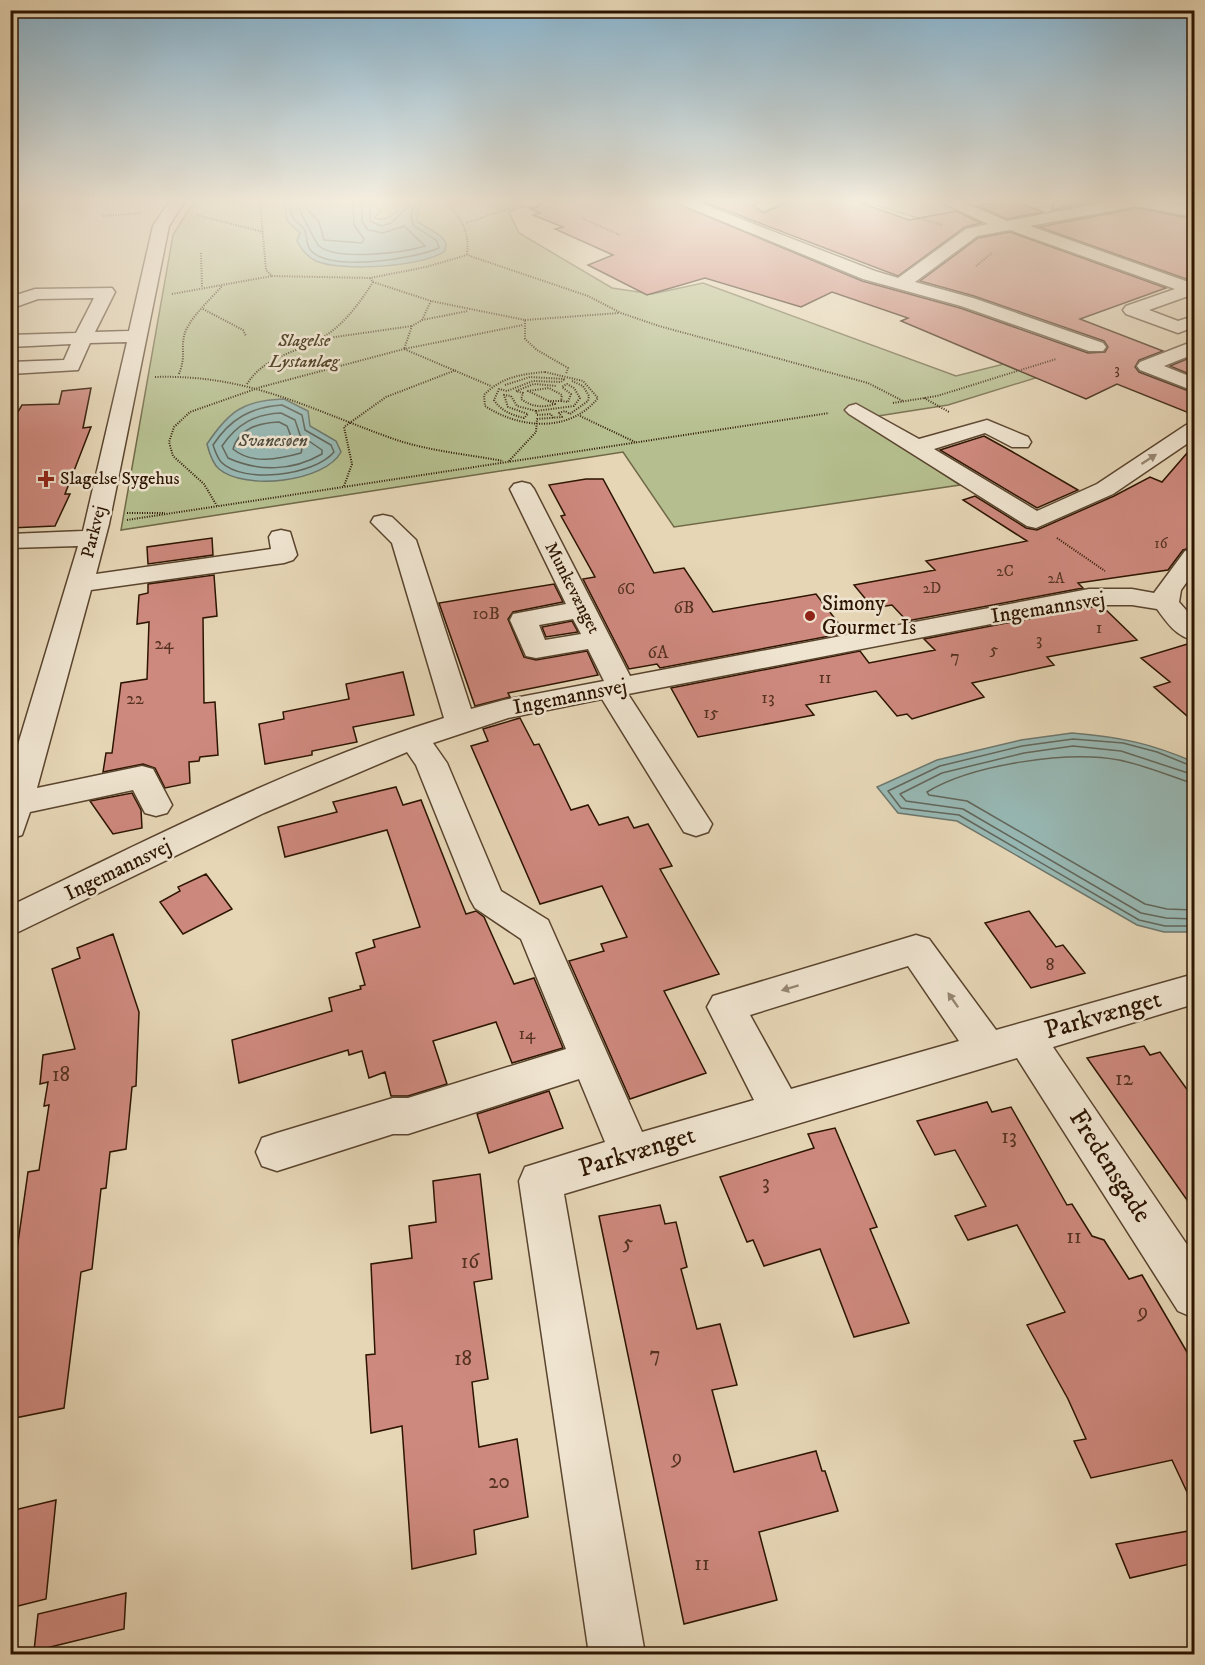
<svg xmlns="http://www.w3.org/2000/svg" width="1205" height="1665" font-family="'IM FELL DW Pica',serif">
<rect width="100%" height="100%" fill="#e6d6b6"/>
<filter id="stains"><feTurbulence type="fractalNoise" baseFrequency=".00333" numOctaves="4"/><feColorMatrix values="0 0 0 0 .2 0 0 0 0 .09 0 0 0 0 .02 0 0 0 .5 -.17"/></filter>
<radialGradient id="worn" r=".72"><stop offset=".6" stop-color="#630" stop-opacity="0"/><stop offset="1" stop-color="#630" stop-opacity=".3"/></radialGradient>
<path fill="#b5be8e" stroke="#706947" stroke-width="1.5" d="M194,201H535L509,212L519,233L612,288L652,294L703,283L956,376L1076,346L1103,357L948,405L859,419L960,485L674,527L623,452L121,530L173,235Z"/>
<path fill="#97b8b4" stroke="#6c766c" stroke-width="1.5" d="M284,201H379L375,205L381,211L374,218C388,222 398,212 404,201H421L417,217L418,222L441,236L446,243L445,251C423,267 341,272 316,261C308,257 301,249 297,241L300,233L287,221Z
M284,399L308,411L310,426L336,441L341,452C325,482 245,491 219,469C212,463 209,452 207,444C229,411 244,400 284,399Z
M1072,733C1120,737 1150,743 1194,762V932H1164L1137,925L957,821L898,813L877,787L937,760L1021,740Z"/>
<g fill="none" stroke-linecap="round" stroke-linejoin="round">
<path stroke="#62665a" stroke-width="1.5" d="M289,201C290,206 291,214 294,219C296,223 302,225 304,229C308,236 305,244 311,251C333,272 414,259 439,248L437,241L413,225L411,217L415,201
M296,201C297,206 317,245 319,246C337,261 403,253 425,246L404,226L383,233L368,230L362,221V201
M306,201L307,209L319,222L324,240L362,243L364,239L354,225L353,201
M370,201V221L381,226L391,223L409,206V201
M282,405L302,415L305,430L331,445L334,452C315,475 244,485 221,462C217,457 215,451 213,445C230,419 251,407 282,405Z
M281,413L295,420L300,435L322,450V454C293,471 259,472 228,458L222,446C237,424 255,414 281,413Z
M279,422L287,426L292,439L302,449L301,453C279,459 252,465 233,449C239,428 259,423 279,422Z
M1194,767L1157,752L1123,743L1073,739L1022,746L940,766L888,791L901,808L959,815L1139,920L1165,926H1194
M1194,775L1121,751L1073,746L1024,753L942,773L900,794L906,801L963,809L1141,913L1166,918L1194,919
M1194,784C1170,776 1144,765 1119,760C1068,750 971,765 927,792L929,795L967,801L1145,904L1167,909L1194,910"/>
</g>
<path fill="#ce897e" stroke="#2c1400" stroke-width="1.5" d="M545,201H671L862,281L960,308L1088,353L1105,352L1108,347L1104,341L974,296L920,281L978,238L1010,232L1166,288L1080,319L1163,351L1139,360L1135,367L1139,372L1194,393V415L1117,384L1086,399L901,321L908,318L832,292L801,307L705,278L647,295L588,265L613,255L555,229L563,227L533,215L540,213L529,208H536Z
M702,201H757L753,206L764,213L789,201H855L909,220L956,211L981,223L965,227L898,276Z
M998,201H1016L1043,212L1007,219L978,206Z
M1053,201H1099L1052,210Z
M1137,208L1194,219V278L1189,280L1039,227Z
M1187,359L1194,362V376L1170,366Z
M91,388L83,428L91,427L65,494H70L55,526L10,528V425L22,405L59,404L62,391Z
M984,436L1011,451L1078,490L1037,508L940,450Z
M1194,445V547L1183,550L1168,570L1078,583L1083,588L907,621L892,605L873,608L854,585L935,570L926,561L1027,541L963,500L975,496L1026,528L1037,530L1114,496L1150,477L1162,482Z
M586,479H603L654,573L684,568L713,612L816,594L846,633L660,668L657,664L629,669L583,579L595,577L561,516L565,515L549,485Z
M212,538L213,555L148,564L147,547Z
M214,575L217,616L203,618L204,703L215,702L218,755L200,757L199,761L189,762L190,783L165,788L155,768L143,764L103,772L106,753H112L121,683L147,679L149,622L137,624L139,595L148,593V584Z
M554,584L563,602L513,612L508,619L524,657L536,660L587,651L598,675L508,693L510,697L475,706L439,603Z
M1089,607H1103L1137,640L1047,657L1054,665L972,683L984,697L912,719L907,714L897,716L876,691L806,705L814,715L698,737L671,688L860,651L869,663L935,650L924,639Z
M572,621L578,632L546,637L542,627Z
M1194,642V722L1154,687L1170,682L1141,658Z
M403,672L414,715L353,727L357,742L312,751V755L265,764L259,724L284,719L283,712L349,699L346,684Z
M520,718L534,745L539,744L571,810L588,805L599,825L628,817L634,828L648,824L672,866L660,869L719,974L664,991L706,1073L630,1099L569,961L604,951L601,944L627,937L602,886L540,904L471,746L488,741L483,729Z
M396,787L403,805L421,800L466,914L476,911L484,917L514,984L534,978L563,1048L512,1063L496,1022L433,1041L447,1084L408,1096H391L385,1072L369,1078L362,1051L349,1055L348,1050L239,1083L232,1040L332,1011L329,998L361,989L360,986L365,985L356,953L375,947L373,940L420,927L387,830L285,857L278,827L337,812L333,802Z
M132,793L141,810L142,828L113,834L90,801Z
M206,874L232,909L183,934L160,902L180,891L178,887Z
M1029,911L1056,947L1063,945L1085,973L1031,988L985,923Z
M113,934L139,1012L136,1086L132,1087L126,1149L110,1152L106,1188L101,1189L92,1269L81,1272L64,1408L10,1419V1299L28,1172L39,1170L49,1105L44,1106L48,1082L40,1084L43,1055L75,1049L52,969L80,958L77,948Z
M1144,1046L1150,1055L1160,1052L1194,1099V1210L1087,1058Z
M549,1091L563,1128L489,1153L477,1114Z
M987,1102L992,1112L1011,1107L1067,1205L1072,1204L1092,1236L1104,1240L1129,1279L1142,1275L1194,1364V1507L1172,1460L1091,1478L1074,1441L1086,1439L1068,1399L1027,1325L1065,1312L1017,1225L968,1240L955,1216L986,1206L955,1150L935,1155L917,1121Z
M835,1128L877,1227L870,1229L909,1323L854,1337L820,1249L764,1266L753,1240L747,1242L720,1177L814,1148L808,1134Z
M480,1174L492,1279L474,1282L488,1379L472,1382L479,1447L517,1439L528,1517L474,1530L476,1554L412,1569L402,1426L371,1433L366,1355L375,1354L371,1264L412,1258L409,1226L436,1222L433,1181Z
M660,1205L665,1224L676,1222L687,1267L681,1269L697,1329L720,1324L737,1385L712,1390L734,1472L816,1451L822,1471H825L838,1511L759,1532L777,1600L684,1624L599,1216Z
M56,1500L46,1599L10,1608V1511Z
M1194,1530V1563L1130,1578L1116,1544Z
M126,1593L124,1629L34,1651L38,1614Z"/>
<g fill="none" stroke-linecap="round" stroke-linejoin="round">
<defs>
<path id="minor" d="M170,201H185L169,226L109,524L96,574L271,549L269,537L272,532L281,530L290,532L297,555L293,560L284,563L91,590L37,788L142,766L153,769L172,805L167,813L156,816L145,813L133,790L30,812L22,835L10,839V771L78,546L10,548V534L83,531L127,342L90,343L78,370L10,374V362L64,360L71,344L10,347V335L76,333L94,298L38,299L10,309V297L35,289L112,288L115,292L95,332L129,331L153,226Z
M523,201H543L535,206H525Z
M673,201H695L875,271L898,278L966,229L988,224L939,201H960L1007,221L1114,201H1161L1194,207V217L1137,206L1030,226L1194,284V294L1149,310L1178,321L1194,316V327L1178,333L1126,314L1123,310L1126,306L1175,289L1010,230L977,236L915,282L973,298L1103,343L1106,347L1103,351H1089L961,306L863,279Z
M762,201H787L763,211L755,206Z
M1194,341V354L1164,366L1194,378V391L1140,370L1137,366L1140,362Z
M856,404L919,439L987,420L1028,437L1031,442L1028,447H1012L985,433L934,449L1037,511L1097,484L1186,425L1194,424V439L1113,494L1036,528L1027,526L849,414L845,410L849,406Z
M522,482L530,484L534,489L630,676L1089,589H1132L1154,593L1185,551L1194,549V572L1181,590L1179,602L1194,619V640C1177,637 1167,623 1157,609L1132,605H1089L628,694L712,824L708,832L696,836L684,832L602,699L508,718L433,743L447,763L501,891L548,920L642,1132L754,1100L707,1007L713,996L916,935L929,939L996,1030L1194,974V1004L1053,1047L1194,1255V1318L1178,1311L1017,1058L564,1194L645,1654H589L519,1181L525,1167L605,1142L579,1079L408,1134H393L277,1171L262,1166L256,1152L262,1138L277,1133L393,1098H408L566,1049L521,939L475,908L470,899L416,765L407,752L264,813L10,936V906C152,838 294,764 444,718L392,543L371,522L374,517L383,515L392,517L416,540L471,709L504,700L604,681L588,649L536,658L526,656L510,620L513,614L566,604L510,489L514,484ZM573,619L581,634L545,640L539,625ZM908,966L959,1041L791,1089L750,1015Z"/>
</defs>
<use href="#minor" stroke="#5a442e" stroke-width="3"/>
<path stroke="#2c1400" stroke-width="2" stroke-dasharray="1 1.5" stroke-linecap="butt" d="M260,201L266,270L272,276L370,278L426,267L467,255L588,296L621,313L659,326L868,383L903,401
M444,201C461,217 470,231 467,255
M862,201L942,225
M197,215L263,232
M103,216L142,213
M582,218L620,235
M466,223L508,209
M201,253L202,287
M976,266L992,253
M370,278L373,282L431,301L525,320V339L537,350L568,368L566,374
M172,294L272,276
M431,301L422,320L412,326L404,349L491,386
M203,309L243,330L246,336
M422,320L468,311
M525,320L619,313
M321,339L412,326
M545,372L583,381L598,398C570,433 520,429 485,406L484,395C501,377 522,374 545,372Z
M179,374C186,356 181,351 184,336C188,319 210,300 222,286
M155,377C248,374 307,408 391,438C427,451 466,454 503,461
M247,384C265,356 293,354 320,339C343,326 359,304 373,282
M505,385L530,377L565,379L561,382L533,381L507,391L499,389L494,400C501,411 512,415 524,418L528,414L508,407L504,395L511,396L517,406L536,411
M924,398L949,412
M548,401H561
M893,403L937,396L1056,359
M580,416L635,442
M553,418L551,414L537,415L536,411L574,406L580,398L574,388L567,384L562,387L571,394L568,402L561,401L562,395L549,388L528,391L555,404C542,408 532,407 521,399L523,393L516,391L534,384L557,386
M509,461L536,432L537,419L562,417L559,413L565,411L570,414L588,401L589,396L583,386L572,381
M344,486L352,464L344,427L386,397L456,370
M217,506L204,484L173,456L169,442L174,427L190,412L261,387L404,349L523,325
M127,513H165
M127,520L829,413
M1057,538L1105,571"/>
<use href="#minor" fill="#efe4d0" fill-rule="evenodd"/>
</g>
<defs><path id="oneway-solid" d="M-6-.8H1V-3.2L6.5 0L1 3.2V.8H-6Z" transform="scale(1.5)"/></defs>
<g fill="#978672">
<use href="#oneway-solid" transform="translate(1149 459) rotate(-33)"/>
<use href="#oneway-solid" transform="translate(790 988) rotate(163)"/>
<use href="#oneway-solid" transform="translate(953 1000) rotate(-125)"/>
</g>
<linearGradient id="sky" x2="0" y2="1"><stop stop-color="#87b6d3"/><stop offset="0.46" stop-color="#f4edde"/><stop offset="1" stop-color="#f4edde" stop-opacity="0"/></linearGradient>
<rect width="1205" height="435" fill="url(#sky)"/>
<g fill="#8f2418" stroke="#efe4d0" stroke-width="2">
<path d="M43 470h6v6h6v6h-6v6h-6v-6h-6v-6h6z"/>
<circle cx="810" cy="616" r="6"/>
</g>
<g text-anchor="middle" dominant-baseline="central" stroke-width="5" stroke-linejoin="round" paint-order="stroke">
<g font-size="15" fill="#543120">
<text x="1117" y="369">3</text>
<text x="1161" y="543">16</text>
<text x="1005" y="571">2C</text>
<text x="1056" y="578">2A</text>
<text x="932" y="588">2D</text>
<text x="626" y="589">6C</text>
</g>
<g font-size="18" font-style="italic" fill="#55472b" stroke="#efe4d0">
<text x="304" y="341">Slagelse<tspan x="304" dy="21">Lystanlæg</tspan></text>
</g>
<g font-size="18" font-style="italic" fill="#514d3f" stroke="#efe4d0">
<text x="273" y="441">Svanesøen</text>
</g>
<g font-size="18" fill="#2c1400" stroke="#efe4d0" text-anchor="start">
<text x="60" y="479">Slagelse Sygehus</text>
</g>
<g font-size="18" fill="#2c1400" stroke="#efe4d0">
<text transform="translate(94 532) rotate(-76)">Parkvej</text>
<text transform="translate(572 588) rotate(63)">Munkevænget</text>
</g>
<g font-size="18" fill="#543120">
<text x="684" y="608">6B</text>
<text x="486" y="614">10B</text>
<text x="1099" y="628">1</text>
<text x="1039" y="640">3</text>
<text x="164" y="644">24</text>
<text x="994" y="650">5</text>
<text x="658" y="653">6A</text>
<text x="955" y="657">7</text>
<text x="825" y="678">11</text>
<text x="768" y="698">13</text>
<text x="135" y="699">22</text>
<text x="711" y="713">15</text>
<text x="1050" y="965">8</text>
<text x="527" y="1034">14</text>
</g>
<g font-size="21" fill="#2c1400" stroke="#efe4d0" text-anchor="start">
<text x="822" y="604">Simony<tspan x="822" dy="24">Gourmet Is</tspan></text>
</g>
<g font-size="21" fill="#2c1400" stroke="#efe4d0">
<text transform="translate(1048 608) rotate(-9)">Ingemannsvej</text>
<text transform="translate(570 697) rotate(-11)">Ingemannsvej</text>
<text transform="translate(118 870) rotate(-26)">Ingemannsvej</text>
</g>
<g font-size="21" fill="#543120">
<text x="61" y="1075">18</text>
<text x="1124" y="1079">12</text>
<text x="1009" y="1137">13</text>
<text x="766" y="1183">3</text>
<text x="1074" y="1237">11</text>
<text x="628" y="1243">5</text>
<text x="470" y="1262">16</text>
<text x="1143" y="1312">9</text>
<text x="655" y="1355">7</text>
<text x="463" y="1359">18</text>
<text x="677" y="1458">9</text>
<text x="499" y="1482">20</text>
<text x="702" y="1564">11</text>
</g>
<g font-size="26" fill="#2c1400" stroke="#efe4d0">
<text transform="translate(1103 1015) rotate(-16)">Parkvænget</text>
<text transform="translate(637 1152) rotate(-17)">Parkvænget</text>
<text transform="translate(1110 1166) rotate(57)">Fredensgade</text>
</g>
</g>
<rect width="1205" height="1665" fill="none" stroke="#e6d6b6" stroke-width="36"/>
<rect x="12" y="12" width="1181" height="1641" fill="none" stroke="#2c1400" stroke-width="3"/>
<rect x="18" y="18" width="1169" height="1629" fill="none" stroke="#2c1400" stroke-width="1.5"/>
<rect width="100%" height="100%" filter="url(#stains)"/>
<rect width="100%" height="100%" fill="url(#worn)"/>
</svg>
